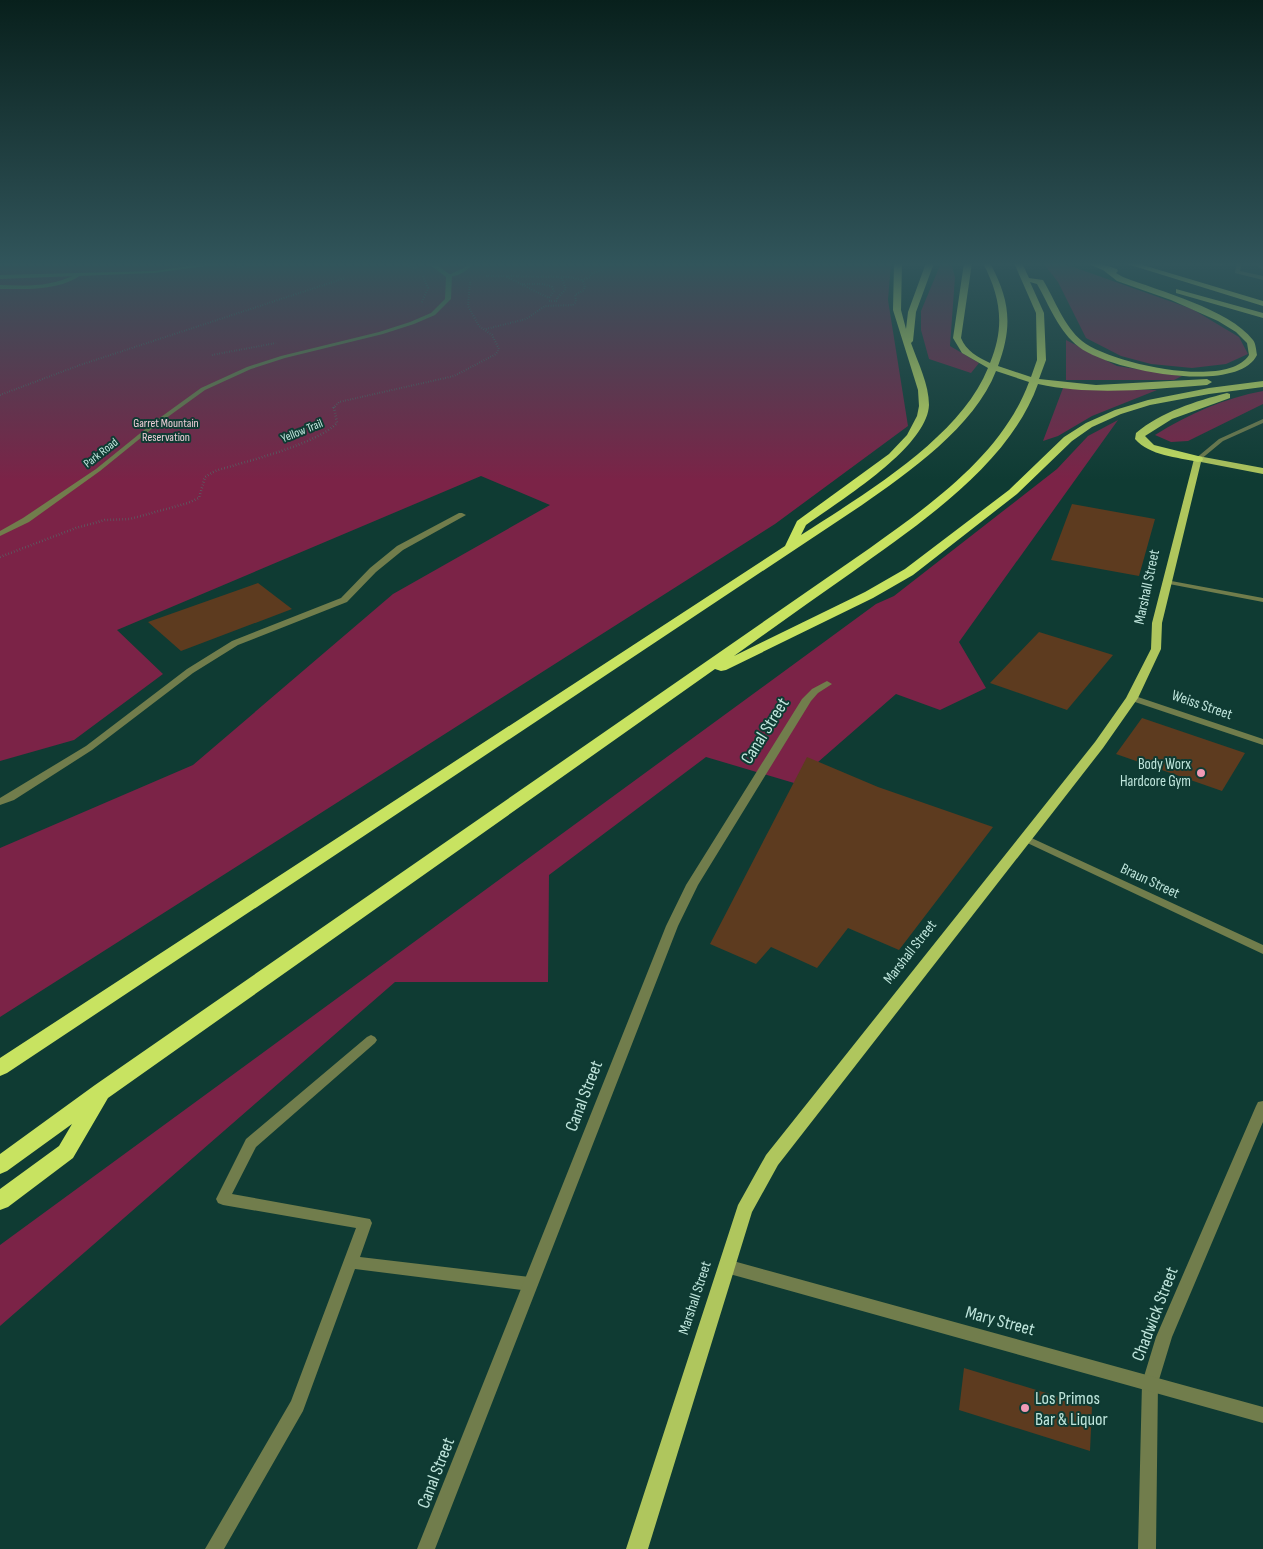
<svg xmlns="http://www.w3.org/2000/svg" width="1263" height="1549" font-family="'Sofia Sans Condensed',sans-serif">
<rect width="100%" height="100%" fill="#0f3b33"/>
<path fill="#7b2347" d="M0,263H891L888,300L908,426L775,524L0,1017V848L193,765L393,594L550,505L481,476L117,630L163,674L74,740L0,761Z
M941,263H951L955,277L950,346L979,363L971,373L929,359L921,330V311Z
M1043,263H1062L1192,309L1239,337L1248,354L1226,364L1192,368L1151,364L1121,356L1086,338L1058,282Z
M1066,340L1117,366L1182,376L1174,380H1066Z
M1063,388L1157,390L1092,416L1058,436L1043,441Z
M1263,391V404L1188,441L1171,442L1155,435C1189,414 1224,398 1263,391Z
M1118,420L959,642L986,688L940,710L896,694L794,783L706,757L549,875L548,982H395L0,1326V1245L876,604L894,596L1057,469L1088,436Z"/>
<path fill="#5d3b1f" d="M1072,504L1155,519L1139,576L1051,560Z
M258,583L292,609L181,651L148,622Z
M1039,632L1113,655L1067,710L990,683Z
M1142,718L1245,753L1222,791L1116,754Z
M807,757L878,787L993,827L899,950L848,928L817,968L771,947L756,964L710,944Z
M964,1368L1092,1407L1090,1451L959,1410Z"/>
<g fill="none" stroke-linecap="round" stroke-linejoin="round">
<path stroke="#4c766e" stroke-width="2" stroke-dasharray="0.5 2" stroke-linecap="butt" d="M399,263L417,269
M237,267L266,263
M486,276L569,277L582,280
M507,277L549,298L554,291L552,287L543,284H521
M582,280L590,277L591,274L601,270L610,263
M549,301H557V298L566,289L561,277
M422,302L428,288L423,276
M486,329L526,319L545,306L573,305L576,302L575,295L584,290L585,285L582,280
M212,355L276,343
M0,395L80,365L345,278
M333,408L339,402L454,376L496,354L499,349L492,335L479,326L468,306L470,282"/>
<path stroke="#4c766e" stroke-width="2.5" stroke-dasharray="0.5 2.5" stroke-linecap="butt" d="M0,557L76,528L105,520L130,519L188,503L199,498L205,477L215,471C247,461 315,445 337,423L334,407"/>
<path fill="#717d4c" fill-rule="evenodd" d="M469,263H474C468,270 456,279 446,276L464,268Z
M1205,263H1224L1221,266Z
M1237,263H1242L1240,271L1263,276V280L1235,273Z
M76,274L81,275C59,291 25,289 0,289V285C26,286 53,287 76,274Z
M459,513H462L466,515L403,550L376,572L347,602L238,645L193,673L92,750L14,800L0,805V798L86,746L187,669L232,641L341,598L370,568L397,546Z
M371,1035L375,1037L377,1040L375,1043L256,1147L232,1194L370,1219L372,1223L360,1257L530,1277L535,1279L538,1284L535,1289L530,1291L355,1269L303,1411L224,1549H205L291,1401L356,1228L223,1205L218,1203L216,1199L246,1139L367,1037Z"/>
<path fill="#717d4c" fill-rule="evenodd" d="M211,263H227L154,273L0,279V275L154,271Z
M428,263H434L452,276L451,299L435,315L414,324L383,334L285,358L251,369L205,390L158,424L100,471L29,522L0,536V531L23,518L96,469L154,422L201,388L247,367L281,356L379,332L410,322L431,313L445,299L446,277Z
M1166,580L1263,598V602L1169,584H1166Z
M827,681L832,684L818,693L811,701L698,885L678,926L435,1549H417L666,926L686,885L802,699L812,689Z
M1132,695L1263,739V745L1129,700L1127,698L1129,696Z
M1025,835L1263,945V954L1021,840L1020,838Z
M1263,1101V1122L1172,1337L1158,1383L1156,1549H1138L1142,1383L1156,1337L1256,1106L1258,1102Z"/>
<path fill="#717d4c" fill-rule="evenodd" d="M1255,263H1260L1263,266V270Z
M1263,419V423L1223,441L1200,460L1195,459L1219,439Z
M726,1259L1263,1407V1423L726,1273L721,1271L719,1266L721,1261Z"/>
<path fill="#afc65d" fill-rule="evenodd" d="M1198,456L1263,468V474L1201,462L1162,623L1161,649L1138,698L1103,748L778,1165L752,1212L648,1549H626L738,1205L766,1155L1095,742L1126,698L1151,649L1152,623L1194,459Z"/>
<path fill="#c8e361" fill-rule="evenodd" d="M894,263H902L901,310L906,329L908,312L926,263H934L916,312L913,341L911,343C918,363 929,384 929,405C927,448 839,501 806,525L801,535C863,495 960,438 988,368L962,353L953,338L964,263H972L961,338C966,351 978,357 990,363C1005,326 1001,298 983,263H990C1010,300 1013,326 998,366L1031,377L1037,360L1036,313L1014,263H1022L1029,278L1043,280C1055,300 1064,326 1082,341C1109,363 1227,390 1249,355L1247,343L1236,332L1218,321L1171,300L1117,281L1103,270L1086,263H1098L1117,269L1118,271L1116,273L1123,277C1159,291 1229,309 1253,340C1256,344 1256,350 1257,355C1237,396 1108,370 1079,347C1059,332 1049,305 1037,284L1030,282L1044,313L1046,360L1039,379L1096,385L1207,379L1212,382L1207,385C1151,389 1093,396 1038,384C1009,465 919,524 851,573C812,600 773,628 734,656L865,592L905,569L1009,490L1064,437L1086,423L1115,410L1148,400L1209,388L1263,381V387L1209,394L1150,405L1121,414L1092,427L1072,441L1017,494L913,575L873,598L726,670L721,671L715,669L108,1098L73,1158L8,1207L0,1210V1189L59,1146L72,1124L7,1171L0,1174V1154L95,1085L870,548C931,504 1002,455 1029,382L996,371C975,426 908,473 862,505L7,1073L0,1076V1058L785,546L797,521L889,454L907,435L917,416L919,406L918,390L893,310Z
M1124,263H1136L1263,301V306Z
M1176,289L1263,313V318L1176,293Z
M1227,393L1230,394V398L1172,419L1145,436L1154,445L1202,457L1203,459L1202,461L1198,462C1177,457 1150,456 1135,439L1136,433C1161,412 1196,401 1227,393Z"/>
</g>
<linearGradient id="sky" x2="0" y2="1"><stop stop-color="#08201c"/><stop offset="0.55" stop-color="#31555b"/><stop offset="1" stop-color="#31555b" stop-opacity="0"/></linearGradient>
<rect width="1263" height="480" fill="url(#sky)"/>
<g fill="#f09ab5" stroke="#0f3b33" stroke-width="2">
<circle cx="1201" cy="773" r="5"/>
<circle cx="1025" cy="1408" r="5"/>
</g>
<g text-anchor="middle" dominant-baseline="central" stroke-width="4" stroke-linejoin="round" paint-order="stroke">
<g font-size="12" fill="#f0d0d9" stroke="#0f3b33">
<text x="166" y="423">Garret Mountain<tspan x="166" dy="14">Reservation</tspan></text>
</g>
<g font-size="12" fill="#bfe5dc" stroke="#0f3b33">
<text transform="translate(302 431) rotate(-22)">Yellow Trail</text>
<text transform="translate(101 453) rotate(-38)">Park Road</text>
</g>
<g font-size="15" fill="#bfe5dc" stroke="#0f3b33">
<text transform="translate(1147 587) rotate(-78)">Marshall Street</text>
<text transform="translate(1202 705) rotate(19)">Weiss Street</text>
<text transform="translate(1150 881) rotate(25)">Braun Street</text>
<text transform="translate(910 952) rotate(-52)">Marshall Street</text>
<text transform="translate(695 1298) rotate(-72)">Marshall Street</text>
</g>
<g font-size="15" fill="#bfe5dc" stroke="#0f3b33" text-anchor="end">
<text x="1191" y="764">Body Worx<tspan x="1191" dy="17">Hardcore Gym</tspan></text>
</g>
<g font-size="18" fill="#bfe5dc" stroke="#0f3b33">
<text transform="translate(765 731) rotate(-58)">Canal Street</text>
<text transform="translate(584 1096) rotate(-69)">Canal Street</text>
<text transform="translate(1155 1314) rotate(-69)">Chadwick Street</text>
<text transform="translate(1000 1321) rotate(15)">Mary Street</text>
<text transform="translate(436 1473) rotate(-69)">Canal Street</text>
</g>
<g font-size="18" fill="#bfe5dc" stroke="#0f3b33" text-anchor="start">
<text x="1035" y="1398">Los Primos<tspan x="1035" dy="21">Bar &amp; Liquor</tspan></text>
</g>
</g>
</svg>
